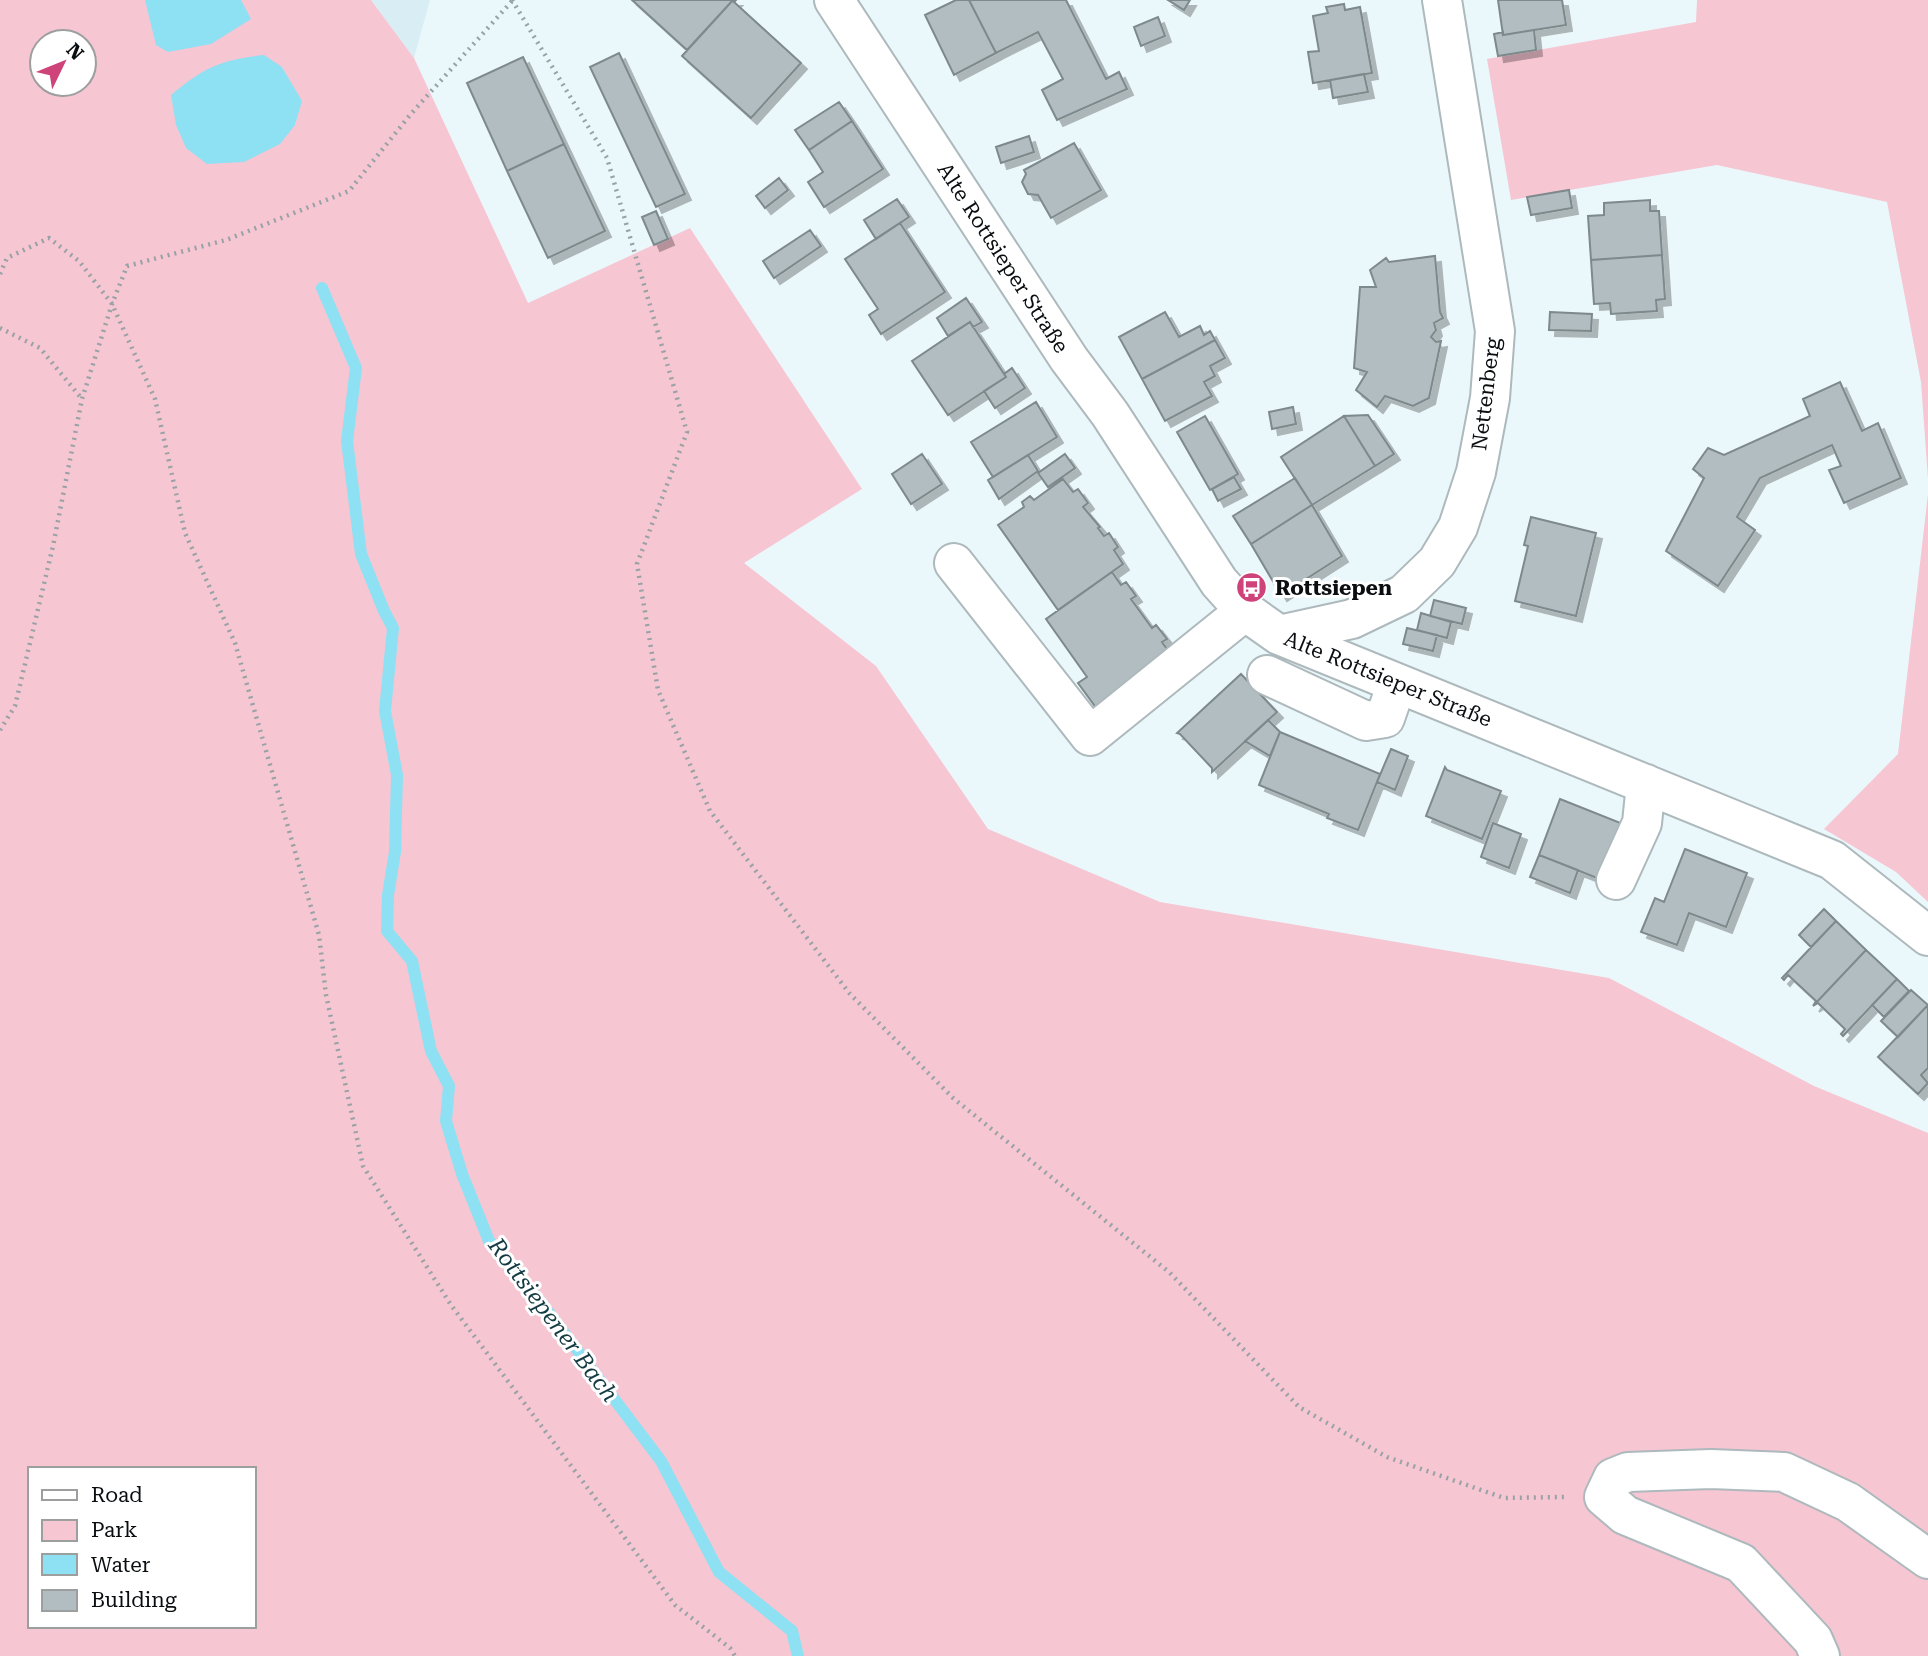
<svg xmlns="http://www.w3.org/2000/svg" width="1928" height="1656" font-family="'Roboto Serif',serif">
<defs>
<filter id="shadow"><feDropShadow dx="6" dy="6" stdDeviation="0" flood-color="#0004"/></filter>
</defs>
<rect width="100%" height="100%" fill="#ebf8fb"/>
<path fill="#d8eef4" d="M371,0H430L414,58Z"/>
<path fill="#f6c6d3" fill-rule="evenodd" d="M0,0H371L414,58L528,303L690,228L862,489L744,563L876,666L988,829L1160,902L1609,978L1814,1086L1928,1133V1656H0ZM42,42H84V84H42ZM282,67L301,101L295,125ZM30,1469H254V1626H30Z
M1697,0H1928V479L1921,382L1887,202L1717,165L1511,200L1487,59L1696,22Z
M1928,494V902L1896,872L1824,829L1898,754Z"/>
<path fill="#8ee0f3" d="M145,0H241L251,19L211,44L168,52L156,45Z
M264,55L282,67L302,101L295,125L280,144L244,162L207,164L186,148L176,125L171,95C205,67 220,60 264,55Z"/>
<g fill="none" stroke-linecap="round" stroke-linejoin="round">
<path stroke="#8ee0f3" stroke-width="12" d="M322,288L356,368L347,441L361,554L384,611L393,628L385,711L397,775L395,852L388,895L387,931L412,961L431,1051L449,1086L446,1121L462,1174L489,1241L540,1301L661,1461L719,1572L792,1631L798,1656"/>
</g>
<path fill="#b1bdc0" stroke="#7e898c" stroke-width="2" filter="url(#shadow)" d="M632,0H733L687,50Z
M733,0H736L734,2L801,63L751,118L682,56Z
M956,0H969L996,53L954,75L925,15Z
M969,0H1066L1106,79L1119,72L1127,89L1057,120L1042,90L1063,79L1038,32L996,53Z
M1168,0H1190L1184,10Z
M1498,0H1562L1566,25L1503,35Z
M1344,4L1345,10L1360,7L1372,73L1313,83L1308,52L1319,51L1313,16L1328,13L1326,7Z
M1158,17L1165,36L1141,46L1134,27Z
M1534,30L1536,50L1498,56L1494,34L1503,32V35Z
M619,53L685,194L656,207L590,67Z
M523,57L564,144L507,171L467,83Z
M1364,74L1368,92L1333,98L1330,80Z
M839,102L852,121L809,150L795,130Z
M852,121L883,169L824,207L808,182L823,172L809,150Z
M1029,136L1034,152L1001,163L996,147Z
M1074,143L1101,190L1051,218L1038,195L1028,194L1022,182L1026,174L1024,170Z
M564,144L605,231L548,258L507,171Z
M779,178L788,190L765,208L756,196Z
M1569,190L1572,208L1531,215L1527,197Z
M897,199L909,217L876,239L864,220Z
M1650,200V211H1659L1662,255L1591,260L1588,216L1604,215V203Z
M656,211L668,239L654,245L642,217Z
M900,223L945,292L881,334L869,315L878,309L845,259Z
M810,230L821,246L774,278L763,261Z
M1662,255L1665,299L1656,300L1657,311L1611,314L1610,303L1594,304L1591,260Z
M1435,256L1440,312L1443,318L1434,323L1436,330L1431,337L1436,342L1441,341L1429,398L1413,406L1385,396L1377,407L1356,390L1367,372L1354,368L1360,287H1376L1370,270L1386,258L1389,262Z
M966,298L982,322L973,327L970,322L948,336L937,318Z
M1165,312L1179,337L1200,326L1204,335L1210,331L1215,340L1142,379L1119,337Z
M1550,312L1592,314L1591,331L1549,330Z
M970,322L1006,377L948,415L912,361Z
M1215,340L1225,358L1210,366L1215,376L1204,382L1212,396L1165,421L1142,379Z
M1012,368L1025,388L995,408L984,391L1006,377L1004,374Z
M1840,382L1862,431L1878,423L1901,478L1844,503L1829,470L1841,466L1832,445L1760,478L1737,517L1755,530L1718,586L1666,551L1704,478L1693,469L1708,448L1724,455L1810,416L1803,399Z
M1036,402L1057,437L993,477L971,442Z
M1293,407L1296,424L1272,429L1269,412Z
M1368,415L1394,454L1375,466L1344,416Z
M1205,416L1238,474L1210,490L1177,432Z
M1344,416L1375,466L1312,505L1281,457Z
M922,454L942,484L911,504L892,474Z
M1065,454L1075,468L1048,487L1038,473Z
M1028,455L1038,471L999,499L988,480Z
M1234,477L1241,489L1218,501L1212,489Z
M1295,478L1312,505L1251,544L1233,516Z
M1063,479L1073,492L1078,489L1088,503L1083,507L1100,527L1098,528L1104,536L1109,533L1118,547L1114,550L1123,564L1058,610L998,525L1024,507L1022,502L1030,496L1034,500Z
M1312,505L1342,556L1281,595L1251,544Z
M1531,517L1596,533L1576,616L1515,601L1528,546L1524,545Z
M1112,572L1121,585L1126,582L1136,596L1131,599L1152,628L1156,625L1167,639L1162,642L1172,656L1097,709L1078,683L1087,677L1046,619Z
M1434,600L1466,608L1462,624L1430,616Z
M1421,613L1451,622L1447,638L1417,630Z
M1407,628L1437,635L1433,651L1403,644Z
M1241,674L1277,712L1212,772V768L1180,734L1177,733Z
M1268,720L1280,732L1270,756L1245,741Z
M1280,732L1380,774L1358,830L1327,818L1329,814L1259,785Z
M1391,749L1408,756L1395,790L1377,782Z
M1445,767L1447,770L1501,791L1482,839L1426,816Z
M1560,799L1623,824L1602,880L1539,855Z
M1493,823L1521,834L1509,868L1481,857Z
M1685,849L1747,873L1726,927L1689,913L1677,945L1641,932L1655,898L1664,902Z
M1539,855L1578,870L1570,893L1530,877Z
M1824,909L1836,921L1811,947L1799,935Z
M1836,921L1866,950L1813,1006L1816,1001L1788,975L1784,980L1782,978Z
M1866,950L1897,979L1843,1036L1841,1034L1845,1029L1818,1003L1813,1006Z
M1897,979L1909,991L1884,1017L1872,1005Z
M1911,990L1928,1005L1898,1037L1881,1021Z
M1928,1005V1068L1921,1075L1928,1083L1918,1094L1878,1057Z"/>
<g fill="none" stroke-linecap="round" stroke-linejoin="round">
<defs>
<path id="minor" d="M834,0L1069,359L1110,414L1219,582L1245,611L1279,635L1832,860L1928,936
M954,563L1090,736L1245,611
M1279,635L1352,619L1404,594L1437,562L1458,527L1476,472L1490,398L1495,331L1442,0
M1267,675L1366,721L1385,718L1397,683
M1616,880L1642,823L1646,784
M1820,1656L1813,1640L1741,1563L1625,1515L1604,1497L1613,1478L1628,1472L1711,1469L1784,1472L1848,1502L1928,1559"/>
</defs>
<use href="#minor" stroke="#adb9bc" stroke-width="42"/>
<path stroke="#98a2a5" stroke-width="4.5" stroke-dasharray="2 5" stroke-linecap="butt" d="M512,0L607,158L687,432L637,564L658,690L710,811L850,994L953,1098L1169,1272L1299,1407L1387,1457L1504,1498L1564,1497
M0,274L7,258L49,238L79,261L112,304L155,399L185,533L235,643L319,935L326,995L363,1166L451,1305L675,1605L730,1648L735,1656
M0,328L40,348L82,399
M0,730L15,706L53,546L82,399L112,304L127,266L226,240L349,191L410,115L512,1"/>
<use href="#minor" stroke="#fff" stroke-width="38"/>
</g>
<defs>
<symbol id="bus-disc" viewBox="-11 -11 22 22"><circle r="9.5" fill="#cd437a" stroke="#fff"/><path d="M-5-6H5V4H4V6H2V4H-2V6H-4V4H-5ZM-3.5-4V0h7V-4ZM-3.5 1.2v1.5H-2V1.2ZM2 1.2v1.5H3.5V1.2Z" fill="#fff"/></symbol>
</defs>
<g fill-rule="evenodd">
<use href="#bus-disc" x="1234" y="570" width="35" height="35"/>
</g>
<g text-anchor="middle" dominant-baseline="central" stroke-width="6" stroke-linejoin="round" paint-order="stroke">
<g font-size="21" fill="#0a0e10" stroke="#fff">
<text transform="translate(1003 258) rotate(57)">Alte Rottsieper Straße</text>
<text transform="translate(1486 394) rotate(-83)">Nettenberg</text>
<text transform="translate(1388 679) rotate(22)">Alte Rottsieper Straße</text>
</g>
<g font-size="21" font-weight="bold" fill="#0a0e10" stroke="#fff" text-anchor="start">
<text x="1275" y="588">Rottsiepen</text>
</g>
<g font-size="23" font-style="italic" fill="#143b43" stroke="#fff">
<text transform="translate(553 1320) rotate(53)">Rottsiepener Bach</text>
</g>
</g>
<rect x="28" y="1467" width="228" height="161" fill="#ffffff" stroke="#9d9f9f" stroke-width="2"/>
<rect x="42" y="1490" width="35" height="10" fill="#ffffff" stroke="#9d9f9f" stroke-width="2"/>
<text x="91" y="1502" font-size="21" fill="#0a0e10">Road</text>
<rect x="42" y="1520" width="35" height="21" fill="#f6c6d3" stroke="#9d9f9f" stroke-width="2"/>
<text x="91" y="1537" font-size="21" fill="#0a0e10">Park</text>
<rect x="42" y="1554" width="35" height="21" fill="#8ee0f3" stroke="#9d9f9f" stroke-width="2"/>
<text x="91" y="1572" font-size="21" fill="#0a0e10">Water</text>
<rect x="42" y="1590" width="35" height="21" fill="#b1bdc0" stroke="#9d9f9f" stroke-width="2"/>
<text x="91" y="1607" font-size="21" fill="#0a0e10">Building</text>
<g transform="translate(63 63) rotate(47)"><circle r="33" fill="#ffffff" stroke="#9d9f9f" stroke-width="2"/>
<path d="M0-5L12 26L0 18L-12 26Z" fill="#cd437a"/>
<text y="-10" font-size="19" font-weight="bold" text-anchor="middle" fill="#0a0e10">N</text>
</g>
</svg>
